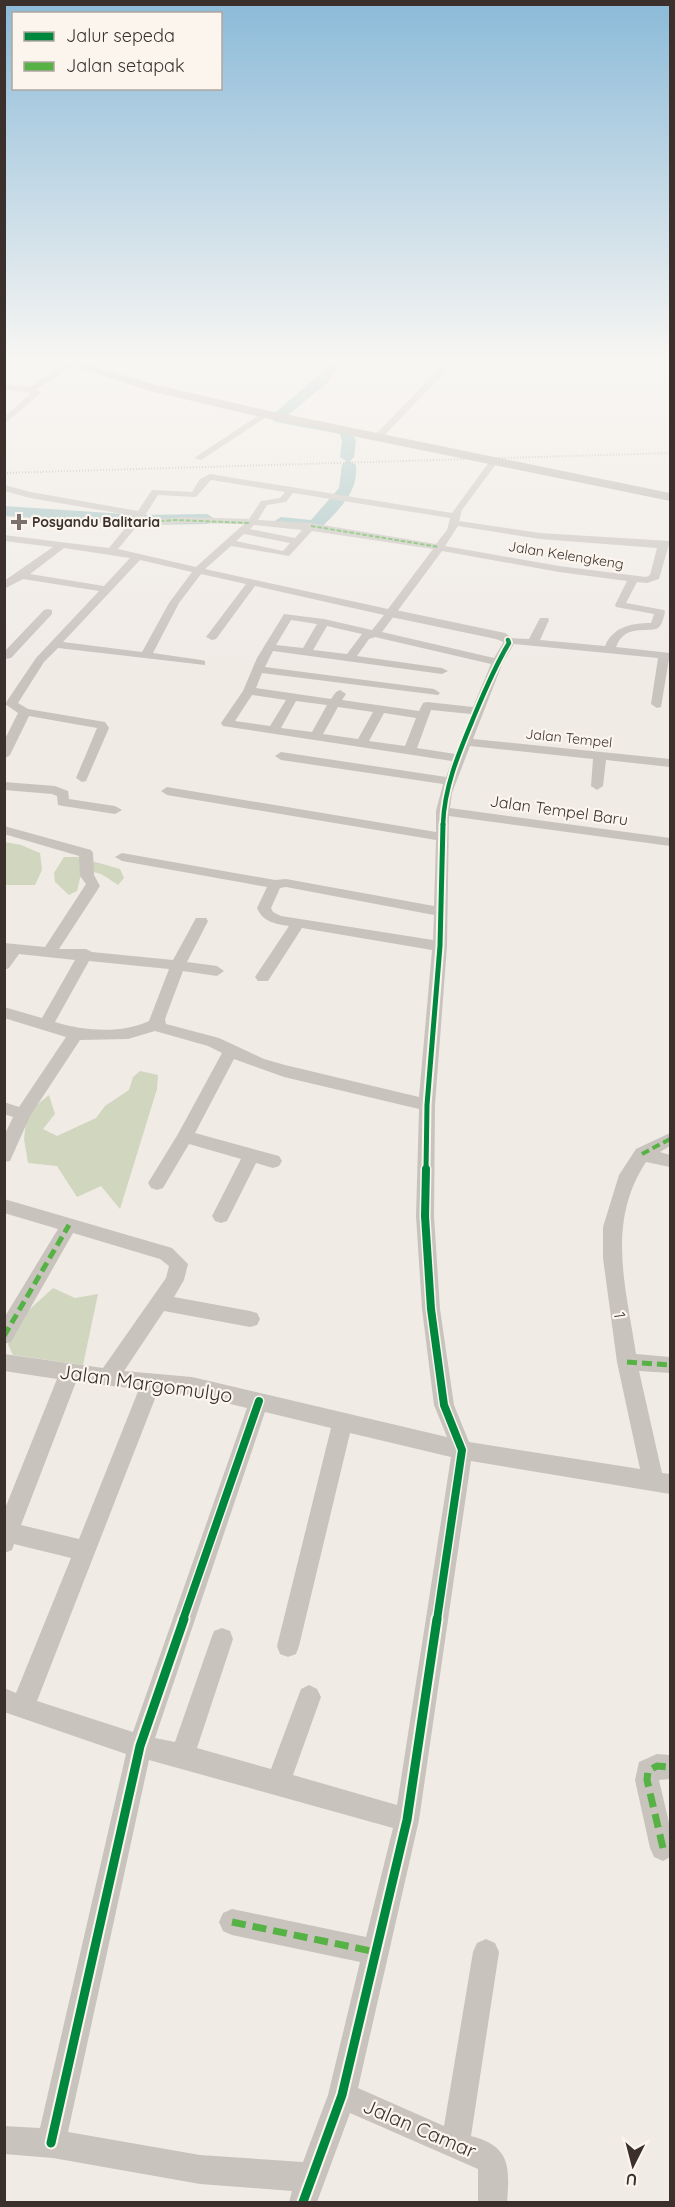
<svg xmlns="http://www.w3.org/2000/svg" width="675" height="2207" font-family="Quicksand,sans-serif">
<rect width="100%" height="100%" fill="#f0ebe5"/>
<path fill="#d1d6bf" d="M5,842L21,845L40,853L42,870L35,885H5Z
M64,857H78L120,869L124,878L118,885C105,876 96,868 81,874L77,891L69,895L55,882L54,873Z
M140,1071L158,1075L157,1089L120,1209L101,1186L77,1197L57,1166L28,1163L24,1139L27,1113L49,1095L55,1114L43,1129L57,1136L96,1118L105,1106L129,1090L133,1077Z
M53,1288L75,1298L98,1294L83,1365L13,1355L8,1344L18,1320Z"/>
<g fill="none" stroke-linecap="round" stroke-linejoin="round">
<path fill="#a1c2c1" fill-rule="evenodd" d="M332,358H344L328,382L287,416L351,428L356,441L354,457L350,461L356,465C359,492 338,510 321,528L275,525L273,522L281,517L311,520L339,488L342,465L346,461L340,457L342,441L340,434L276,422L269,418L318,376Z
M4,506L140,515L207,514L215,519L207,524L140,525L4,516Z"/>
<path fill="#c9c3be" fill-rule="evenodd" d="M8,358H17L4,364V359Z
M174,358H183L168,367L161,365Z
M412,358H458L381,439H375V435L444,364Z
M70,361L77,363L37,389L41,392L40,394L4,424V417L31,393L4,389V384L30,387Z
M265,411L268,412V416L201,460L194,458Z
M495,457L499,460L462,510L459,521L540,533L670,541L659,579L647,583L637,582L626,603L664,610L665,612C664,616 663,622 660,626C653,636 626,620 616,647L670,653L661,707L657,708L651,704L658,658L514,644L503,662L473,739L670,759V767L606,760L603,786L597,790L591,786L593,759L470,746L452,793L450,808L670,838V846L449,816L447,946L435,1105L434,1216L440,1309L454,1405L469,1442L640,1469L617,1362L603,1258V1227L619,1175L636,1149L670,1133V1146L660,1152L670,1155V1167L646,1162C606,1223 626,1287 636,1354L670,1357V1373L639,1371L662,1473L670,1474V1494L471,1461L419,1820L358,2088L444,2126L473,1952L477,1943L486,1939L495,1943L499,1952L471,2136C510,2146 510,2166 507,2202H478V2169L350,2113L317,2202H289L292,2191L200,2184L53,2158L4,2154V2126L40,2128L126,1754L4,1712V1688L16,1693L71,1558L14,1544L12,1550L4,1553V1511L57,1379L4,1371V1354L103,1368L166,1278L169,1266L160,1259L73,1233L11,1342L4,1344V1318L58,1229L4,1213V1199L172,1248L188,1264L184,1280L174,1297L250,1311L257,1313L260,1319L257,1325L250,1327L164,1311L124,1371L192,1377L447,1437L434,1405L422,1309L416,1216L419,1109L284,1077L234,1059L195,1133L279,1156L282,1161L279,1166L273,1168L256,1163L227,1221L221,1223L215,1221L212,1216L241,1159L189,1144L163,1188L157,1190L151,1188L148,1183L178,1134L222,1053L208,1046L155,1031L128,1039L80,1040L30,1116L10,1161L4,1162V1136L13,1117L4,1114V1102L19,1107L66,1037L4,1018V1007L42,1018L75,960L19,954L9,968L4,970V943L45,947L86,884L80,876L79,856L4,834V826L91,850L93,853L94,875L100,886L59,949H86L92,952L173,960L196,918H206L208,921L187,962L217,966L224,971L217,976L183,971L165,1019L166,1024L219,1038L264,1059L285,1065L419,1097L432,950L302,928L268,981H258L255,977L289,926C275,924 263,922 257,908L267,887L122,861L115,857L122,853L275,880L286,879L434,906L436,840L167,795L161,791L167,787L436,832V811L443,784L281,760L275,756L281,752L446,777L452,761L223,726L221,723L243,691L257,658L284,614L324,619L372,630L384,615L255,586L216,639L212,640L206,637L246,584L201,574L179,603L153,653L201,660L205,661V665L58,648L44,662L18,703L28,709L105,722L109,728L86,781L82,782L76,778L97,728L29,716L10,755L4,759V741L18,713L5,704L36,658L99,591L23,579L4,589V581L53,547L4,541V535L109,548L135,516L30,498L4,491V485L31,492L138,511L152,490L192,492L200,479L210,474L452,513L492,458ZM211,480L285,492L280,498L261,501L249,519L186,517L142,520L158,495L196,497ZM293,493L450,518L447,530L436,544L311,523L258,520L267,505L286,502ZM186,523L244,524L196,567L118,549L137,526ZM254,525L302,530L295,538L250,529ZM458,526L540,539L657,548L650,575L646,577L559,566L445,546ZM312,531L433,549L388,609L205,569L231,546L289,556ZM244,534L290,543L283,551L236,541ZM64,548L130,558L104,586L30,574ZM442,551L559,572L627,581L615,605L616,607L654,614L651,623C631,623 613,627 605,646L540,640L549,620L548,618H540L529,639L504,638L503,643L494,658L382,632ZM140,560L192,572L169,603L142,652L63,642ZM291,620L317,624L303,648L276,645ZM327,626L362,634L347,654L313,650ZM375,637L491,664L473,707L427,702L423,703L419,711L342,700L346,694L340,690L336,692L331,699L256,688L262,673L438,695L440,693L434,689L265,667L273,651L442,674L448,671L442,668L357,656L369,639ZM252,695L286,700L270,726L235,721ZM296,701L327,705L312,732L281,728ZM338,707L373,712L358,739L323,734ZM431,710L471,714L455,754L417,748ZM384,713L416,718L405,746L369,741ZM286,887L434,915L433,940L281,916L273,912L271,908L280,888ZM89,961L169,969L149,1021C121,1034 84,1031 55,1022ZM76,1382L139,1389L79,1539L21,1525ZM158,1391L192,1395L247,1408L133,1732L37,1701ZM265,1412L331,1428L277,1646L280,1654L288,1657L296,1654L299,1646L350,1433L451,1457L397,1805L293,1775L321,1697L317,1689L309,1685L301,1689L271,1769L197,1748L233,1639L230,1631L222,1628L214,1631L211,1639L175,1742L155,1738ZM149,1760L393,1828L366,1937L232,1909L223,1913L219,1922L223,1931L232,1935L360,1962L328,2095L303,2162L200,2155L68,2132Z
M48,609L52,610V614L11,658L4,659V652L44,610Z
M4,782L55,786L68,791L69,799L115,806L122,810L115,814L63,806L58,805L57,796L52,794L4,790Z
M657,1754L670,1755V1779L659,1780L670,1827V1857L663,1861L654,1857L650,1848L635,1780L639,1762Z"/>
<path fill="#c9c3be" fill-rule="evenodd" d="M391,609L505,633L515,640L508,644L496,639L386,616L384,613Z"/>
<path fill="#bab3ae" fill-rule="evenodd" d="M49,358H65L157,385L265,410L670,493V501L265,418L150,391Z"/>
<path stroke="#b1aca8" stroke-width="2" stroke-dasharray="1 2" stroke-linecap="butt" d="M4,473L670,453"/>
<path stroke="#57b246" stroke-width="2" stroke-dasharray="4.5 2" stroke-linecap="butt" d="M134,523L175,520L251,523
M311,526L439,547"/>
<path stroke="#57b246" stroke-width="4" stroke-dasharray="8 4" stroke-linecap="butt" d="M642,1154L670,1139"/>
<path stroke="#57b246" stroke-width="5" stroke-dasharray="10 5" stroke-linecap="butt" d="M4,1336L69,1225
M627,1362L670,1365"/>
<path stroke="#57b246" stroke-width="7" stroke-dasharray="14 7" stroke-linecap="butt" d="M663,1848L647,1780L648,1771L657,1766L670,1767
M232,1922L376,1952"/>
<defs>
<path id="cycleway-far3" d="M443,825C444,786 460,750 475,714C485,690 495,666 509,643L508,640"/>
<path id="cycleway-far2" d="M426,1170L427,1105L440,946L443,824"/>
<path id="cycleway-far1" d="M426,1169L425,1216L431,1309L444,1405L462,1450L437,1620
M183,1620L259,1401"/>
<path id="cycleway" d="M51,2143L140,1746L184,1619
M303,2202L342,2095L407,1820L437,1619"/>
</defs>
<use href="#cycleway-far3" stroke="#fbf5ee" stroke-width="8"/>
<use href="#cycleway-far2" stroke="#fbf5ee" stroke-width="9"/>
<use href="#cycleway-far1" stroke="#fbf5ee" stroke-width="11"/>
<use href="#cycleway" stroke="#fbf5ee" stroke-width="13"/>
<use href="#cycleway-far3" stroke="#00873e" stroke-width="4.5"/>
<use href="#cycleway-far2" stroke="#00873e" stroke-width="5"/>
<use href="#cycleway-far1" stroke="#00873e" stroke-width="8"/>
<use href="#cycleway" stroke="#00873e" stroke-width="9"/>
</g>
<linearGradient id="sky" x2="0" y2="1"><stop stop-color="#8bbad8"/><stop offset="0.54" stop-color="#f8f6f3"/><stop offset="1" stop-color="#f8f6f3" stop-opacity="0"/></linearGradient>
<rect width="675" height="667" fill="url(#sky)"/>
<path fill="#7a716c" stroke="#fbf5ee" stroke-width="2" d="M16 513h6v6h6v6h-6v6h-6v-6h-6v-6h6z"/>
<g text-anchor="middle" dominant-baseline="central" stroke-width="4.5" stroke-linejoin="round" paint-order="stroke">
<g font-size="14" font-weight="bold" fill="#3b302b" stroke="#fbf5ee" text-anchor="start">
<text x="32" y="522">Posyandu Balitaria</text>
</g>
<g font-size="14" fill="#3b302b" stroke="#fbf5ee">
<text transform="translate(566 555) rotate(9)">Jalan Kelengkeng</text>
<text transform="translate(569 738) rotate(6)">Jalan Tempel</text>
</g>
<g font-size="16" fill="#3b302b" stroke="#fbf5ee">
<text transform="translate(559 810) rotate(8)">Jalan Tempel Baru</text>
<text transform="translate(620 1315) rotate(82)">1</text>
</g>
<g font-size="20" fill="#3b302b" stroke="#fbf5ee">
<text transform="translate(146 1383) rotate(8)">Jalan Margomulyo</text>
<text transform="translate(420 2128) rotate(23)">Jalan Camar</text>
</g>
</g>
<rect width="675" height="2207" fill="none" stroke="#3b302b" stroke-width="12"/>
<rect x="12" y="12" width="210" height="78" fill="#fbf5ee" stroke="#aea6a0" stroke-width="1.5"/>
<rect x="24" y="32" width="30" height="9" fill="#00873e" stroke="#aea6a0" stroke-width="1.5"/>
<text x="66" y="42" font-size="18" fill="#3b302b">Jalur sepeda</text>
<rect x="24" y="62" width="30" height="9" fill="#57b246" stroke="#aea6a0" stroke-width="1.5"/>
<text x="66" y="72" font-size="18" fill="#3b302b">Jalan setapak</text>
<g transform="translate(633 2165) rotate(186)" stroke="#fbf5ee" stroke-width="4.5" paint-order="stroke">
<path d="M0-4.5L10 22L0 15L-10 22Z" fill="#3b302b"/>
<text y="-9" font-size="16" font-weight="bold" text-anchor="middle" fill="#3b302b">U</text>
</g>
</svg>
